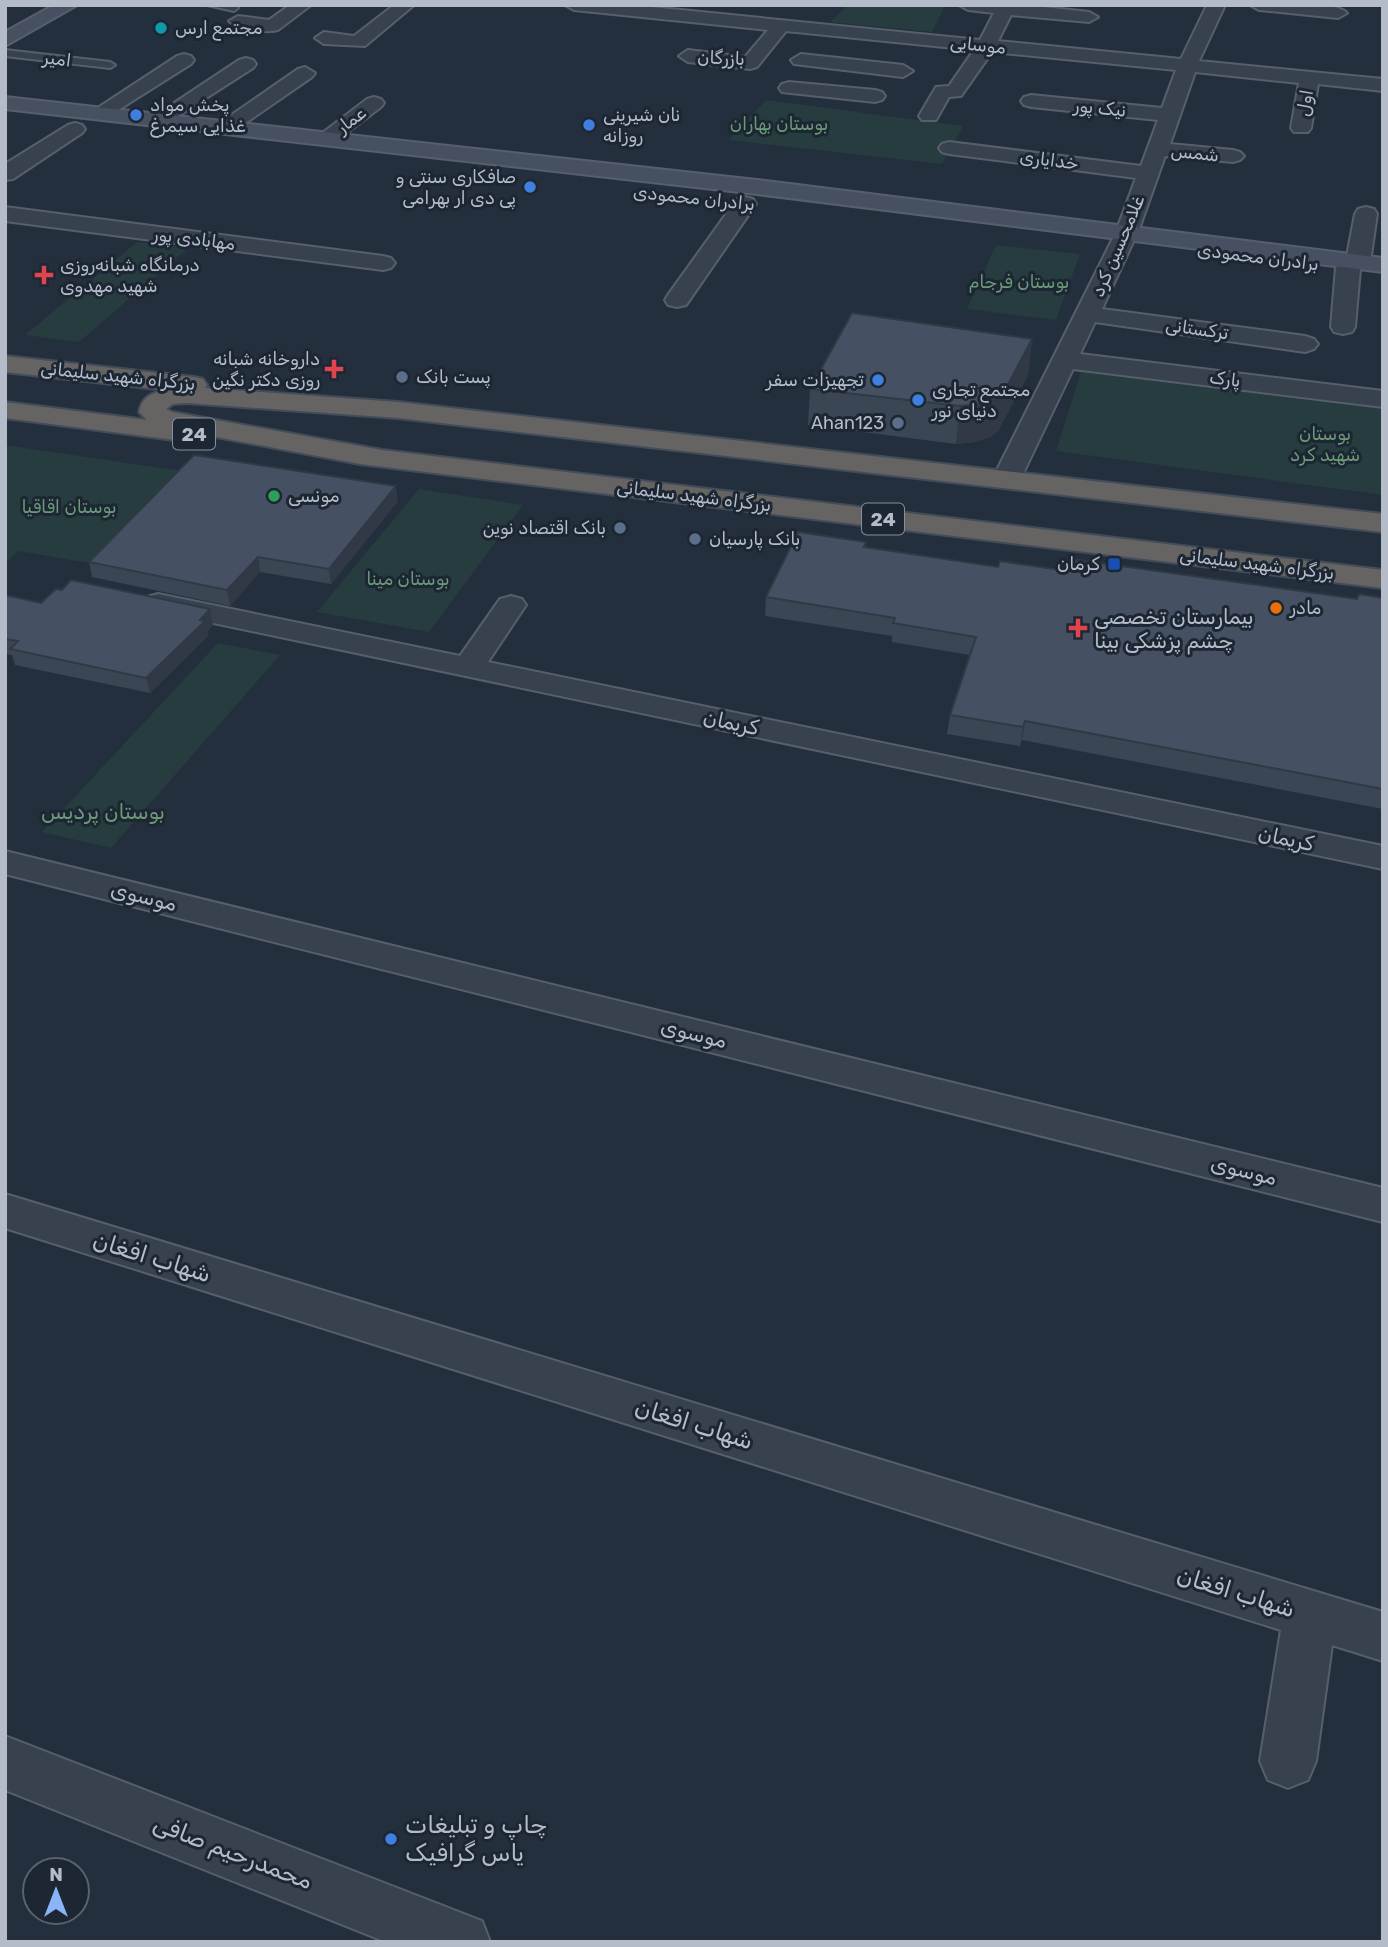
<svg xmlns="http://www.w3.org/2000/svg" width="1388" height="1947" font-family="Rubik,'Noto Naskh Arabic',sans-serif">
<rect width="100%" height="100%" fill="#242f3e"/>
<path fill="#263c3f" d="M848,5H945L932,32L830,22Z
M766,100L963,126L942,164L729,140Z
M137,242L188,248L79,342L25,335Z
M996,245L1080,254L1056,320L967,309Z
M1081,372L1383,409V495L1056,451Z
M5,445L181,471L89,563L18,551L5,563Z
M419,489L523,505L429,632L317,612Z
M218,643L280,655L111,848L42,832Z"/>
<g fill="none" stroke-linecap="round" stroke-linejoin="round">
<defs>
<path id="service" d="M207,5H234L238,8L234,11Z
M5,50L110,62L115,65L110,68L5,56Z"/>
<path id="minor" d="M290,5H311L278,30C266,33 238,30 229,21L238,16L269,20Z
M394,5H414L365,46L324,44L315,38L324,32L354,36Z
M565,5H631L980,40L994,13L968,10L959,5H1025L1089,12L1098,17L1089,22L1011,15L998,41L1181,59L1207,5H1225L1199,61L1383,79V91L1318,84L1311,128L1308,132H1294L1291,128L1299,83L1195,72L1170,144L1233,150L1240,152L1244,156L1240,160L1233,162L1165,156L1138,232L1133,237L1134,240L1102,309L1305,336L1314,339L1318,344L1314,349L1305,352L1095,322L1080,354L1383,391V407L1073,369L1020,480L1016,486L1006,488L996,486L992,480L1112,240L1117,235L1116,232L1136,178L949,154L942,152L939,148L942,144L949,142L1141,166L1158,120L1031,107L1024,105L1021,101L1024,97L1031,95L1162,108L1176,70L992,52L961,96L949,97L936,120H922L919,116L936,87L949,86L974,50L786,31L757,67L750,69L688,62L679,56L688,50L745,57L768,30L574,10Z
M1250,5C1270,5 1335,0 1347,13L1338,18L1259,10Z
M184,54L191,56L194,60L191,64L107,117H93L90,113L177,56Z
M801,54L903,65L913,71L903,77L794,64L791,60Z
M246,58L253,60L256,64L253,68L167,123H153L150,119L239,60Z
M305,67L315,73L312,77L234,131H220L217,127L220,123L298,69Z
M789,82L875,90L882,92L885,96L882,100L875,102L782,92L779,88L782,84Z
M374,97L381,99L384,103L381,107L335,142H321L318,138L321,134L367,99Z
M75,123L82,125L85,129L82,133L13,179L5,180V164L68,125Z
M745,197L753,199L756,204L686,305L677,307L668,305L665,300L668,295L737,199Z
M5,207L383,256L391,258L395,263L391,268L383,270L5,221Z
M1366,207L1374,209L1377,214L1370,262L1366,267L1360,269L1355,327L1352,332L1343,334L1334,332L1331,327L1336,268L1340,263L1346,261L1355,214L1358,209Z
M158,594L460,656L500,599L511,596L522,599L526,605L488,662L1383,846V869L147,609L143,603L147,597Z
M5,851L1383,1188V1222L5,874Z
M5,1194L1383,1612V1661L1332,1645L1316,1761L1308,1780L1288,1788L1268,1780L1260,1761L1281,1630L5,1228Z
M5,1736L482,1921L490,1942H386L5,1790Z"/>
<path id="secondary" d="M54,5H77L5,46V32Z
M5,97L757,180L1383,258V272L757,194L5,109Z"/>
<path id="trunk" d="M5,356L194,377L203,379L207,385L205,388L398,402L1383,514V532L398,418L187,403L173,404L166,409L172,412L382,450L1383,570V588L360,464L195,433L192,439L182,441L5,418V402L147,420L139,412C142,397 151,393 166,390L5,372Z"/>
</defs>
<use href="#service" stroke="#565f6c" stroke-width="4"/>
<use href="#minor" stroke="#565f6c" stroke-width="4"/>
<use href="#secondary" stroke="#565f6c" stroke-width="4"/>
<use href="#trunk" stroke="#434c59" stroke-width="4"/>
<use href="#service" fill="#38414e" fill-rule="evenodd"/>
<use href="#minor" fill="#38414e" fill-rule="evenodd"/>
<use href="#secondary" fill="#465061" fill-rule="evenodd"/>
<use href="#trunk" fill="#656462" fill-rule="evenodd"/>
</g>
<path fill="#3b4654" d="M1032,339L1028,375L998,431L990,437L975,442L956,444L808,425L810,389Z
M398,501L331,584L260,572L230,606L92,577L89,562Z
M866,547L998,567L1067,571L1357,599L1383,598V809L1022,740L1020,746L947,734L950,715L970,655L892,642V636L765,616L766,597Z
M5,595L41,603L213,625L207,631L208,636L150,693L15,665L12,655L5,654Z"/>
<path fill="#303945" d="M1032,339L1028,375L998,431L990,437L975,442L956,444L960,406Z
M396,486L398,501L331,584L329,569Z
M258,557L260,572L230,606L227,590Z
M210,609L213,625L207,631L208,636L150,693L146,678Z
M1025,721L1022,740L1020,746L1023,727Z"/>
<path fill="#455162" stroke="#303945" stroke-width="2" d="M852,313L1032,339L1003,394L994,400L979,404L960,406L810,389Z
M194,455L396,486L329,569L258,557L227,590L89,562Z
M798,532L866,542L864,547L998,567L1000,561L1067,571L1071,559L1357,599L1359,594L1383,598V789L1025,721L1023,727L950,715L976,637L893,623L895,618L766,597Z
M71,580L210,609L200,620L205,621L146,678L10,649L18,641L5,639V595L41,603L56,589L62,590Z"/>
<circle fill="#0f9aa8" stroke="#1d2633" stroke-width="2.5" cx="161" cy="28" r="7"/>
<g fill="#3f7fe0" stroke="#1d2633" stroke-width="2.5">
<circle cx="136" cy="115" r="7"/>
<circle cx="589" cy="125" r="7"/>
<circle cx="530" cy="187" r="7"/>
<circle cx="878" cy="380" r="7"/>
<circle cx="918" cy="400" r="7"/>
<circle cx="391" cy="1839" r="7"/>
</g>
<g fill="#e0444e" stroke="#1d2633" stroke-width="2.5">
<path d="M40.5 264.5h7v7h7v7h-7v7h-7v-7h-7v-7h7z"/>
<path d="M330.5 358.5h7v7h7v7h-7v7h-7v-7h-7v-7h7z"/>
<path d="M1074.5 617.5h7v7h7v7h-7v7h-7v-7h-7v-7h7z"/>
</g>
<g fill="#5c6f8a" stroke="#1d2633" stroke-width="2.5">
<circle cx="402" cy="377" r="7"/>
<circle cx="898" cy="423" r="7"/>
<circle cx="620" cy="528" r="7"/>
<circle cx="695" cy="539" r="7"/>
</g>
<circle fill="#2e9e5b" stroke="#1d2633" stroke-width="2.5" cx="274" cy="496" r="7"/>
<rect fill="#1a4fb4" stroke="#1d2633" stroke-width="2.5" x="1107" y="557" width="14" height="14" rx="3.5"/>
<circle fill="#e8710a" stroke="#1d2633" stroke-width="2.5" cx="1276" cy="608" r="7"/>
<g text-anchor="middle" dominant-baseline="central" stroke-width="6" stroke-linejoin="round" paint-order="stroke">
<g font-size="18" fill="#b4bcc9" stroke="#1d2633" text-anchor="start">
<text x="175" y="28">مجتمع ارس</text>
<text x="150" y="105">پخش مواد<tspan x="150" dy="21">غذایی سیمرغ</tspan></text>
<text x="603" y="115">نان شیرینی<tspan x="603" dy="21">روزانه</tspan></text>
<text x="516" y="177" text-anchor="end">صافکاری سنتی و<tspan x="516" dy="21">پی دی ار بهرامی</tspan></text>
<text x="60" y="265">درمانگاه شبانه‌روزی<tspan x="60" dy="21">شهید مهدوی</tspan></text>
<text x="320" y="359" text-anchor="end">داروخانه شبانه<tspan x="320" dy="21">روزی دکتر نگین</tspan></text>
<text x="416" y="377">پست بانک</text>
<text x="864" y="380" text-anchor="end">تجهیزات سفر</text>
<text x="932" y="390">مجتمع تجاری<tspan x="932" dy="21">دنیای نور</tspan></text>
<text x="884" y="423" text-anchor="end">Ahan123</text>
<text x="288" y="496">مونسی</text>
<text x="606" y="528" text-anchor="end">بانک اقتصاد نوین</text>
<text x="709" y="539">بانک پارسیان</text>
<text x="1100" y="564" text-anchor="end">کرمان</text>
<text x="1290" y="608">مادر</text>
</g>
<g font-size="18" fill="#b4bcc9" stroke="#1d2633">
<text transform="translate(978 45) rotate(6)">موسایی</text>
<text transform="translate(721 58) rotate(2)">بازرگان</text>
<text transform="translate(57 59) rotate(7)">امیر</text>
<text transform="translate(1305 103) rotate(-80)">اول</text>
<text transform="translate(1100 108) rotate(6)">نیک پور</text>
<text transform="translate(351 120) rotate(-37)">عمار</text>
<text transform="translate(1195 153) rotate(6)">شمس</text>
<text transform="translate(1049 160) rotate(7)">خدایاری</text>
<text transform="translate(694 198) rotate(6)">برادران محمودی</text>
<text transform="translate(194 239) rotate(7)">مهابادی پور</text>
<text transform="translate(1118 246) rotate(-67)">غلامحسین کرد</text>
<text transform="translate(1258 257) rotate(7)">برادران محمودی</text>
<text transform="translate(1197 329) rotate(8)">ترکستانی</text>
<text transform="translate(118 376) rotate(6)">بزرگراه شهید سلیمانی</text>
<text transform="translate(1225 379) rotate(7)">پارک</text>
<text transform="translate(694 496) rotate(7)">بزرگراه شهید سلیمانی</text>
<text transform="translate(1257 564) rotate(7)">بزرگراه شهید سلیمانی</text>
</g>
<g font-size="18" fill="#6b9a76" stroke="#1d2633">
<text x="779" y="124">بوستان بهاران</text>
<text x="1019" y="282">بوستان فرجام</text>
<text x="1325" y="434">بوستان<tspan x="1325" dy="21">شهید کرد</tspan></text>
<text x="69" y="507">بوستان اقاقیا</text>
<text x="408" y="579">بوستان مینا</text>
</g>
<g fill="#1d2633" stroke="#878f9c" stroke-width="2">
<rect x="173" y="418.5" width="42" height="31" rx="5"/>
<rect x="862" y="503.5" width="42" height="31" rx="5"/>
</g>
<g font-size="19" font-weight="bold" fill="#b4bcc9">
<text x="194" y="434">24</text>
<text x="883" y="519">24</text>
</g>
<g font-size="21" fill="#b4bcc9" stroke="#1d2633" text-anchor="start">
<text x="1094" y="616">بیمارستان تخصصی<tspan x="1094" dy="24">چشم پزشکی بینا</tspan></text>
</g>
<g font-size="21" fill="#b4bcc9" stroke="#1d2633">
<text transform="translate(731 722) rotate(12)">کریمان</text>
<text transform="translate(1286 838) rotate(12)">کریمان</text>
<text transform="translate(144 896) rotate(14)">موسوی</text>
<text transform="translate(694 1033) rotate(14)">موسوی</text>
<text transform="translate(1244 1170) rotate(14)">موسوی</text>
</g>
<g font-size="21" fill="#6b9a76" stroke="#1d2633">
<text x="103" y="811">بوستان پردیس</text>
</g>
<g font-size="24" fill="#b4bcc9" stroke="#1d2633">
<text transform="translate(152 1257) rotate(17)">شهاب افغان</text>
<text transform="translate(694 1424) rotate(17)">شهاب افغان</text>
<text transform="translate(1236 1592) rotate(17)">شهاب افغان</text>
<text transform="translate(233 1852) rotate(21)">محمدرحیم صافی</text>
</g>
<g font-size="24" fill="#b4bcc9" stroke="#1d2633" text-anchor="start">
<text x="405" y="1825">چاپ و تبلیغات<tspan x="405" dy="28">یاس گرافیک</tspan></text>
</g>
</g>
<rect width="1388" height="1947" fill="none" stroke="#b4bcc9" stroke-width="14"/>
<g transform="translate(56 1891)"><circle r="33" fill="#1d2633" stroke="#59626f" stroke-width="2"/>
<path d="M0-5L12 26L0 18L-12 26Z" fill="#8ab4f8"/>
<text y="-10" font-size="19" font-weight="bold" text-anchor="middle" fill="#b4bcc9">N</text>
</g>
</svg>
